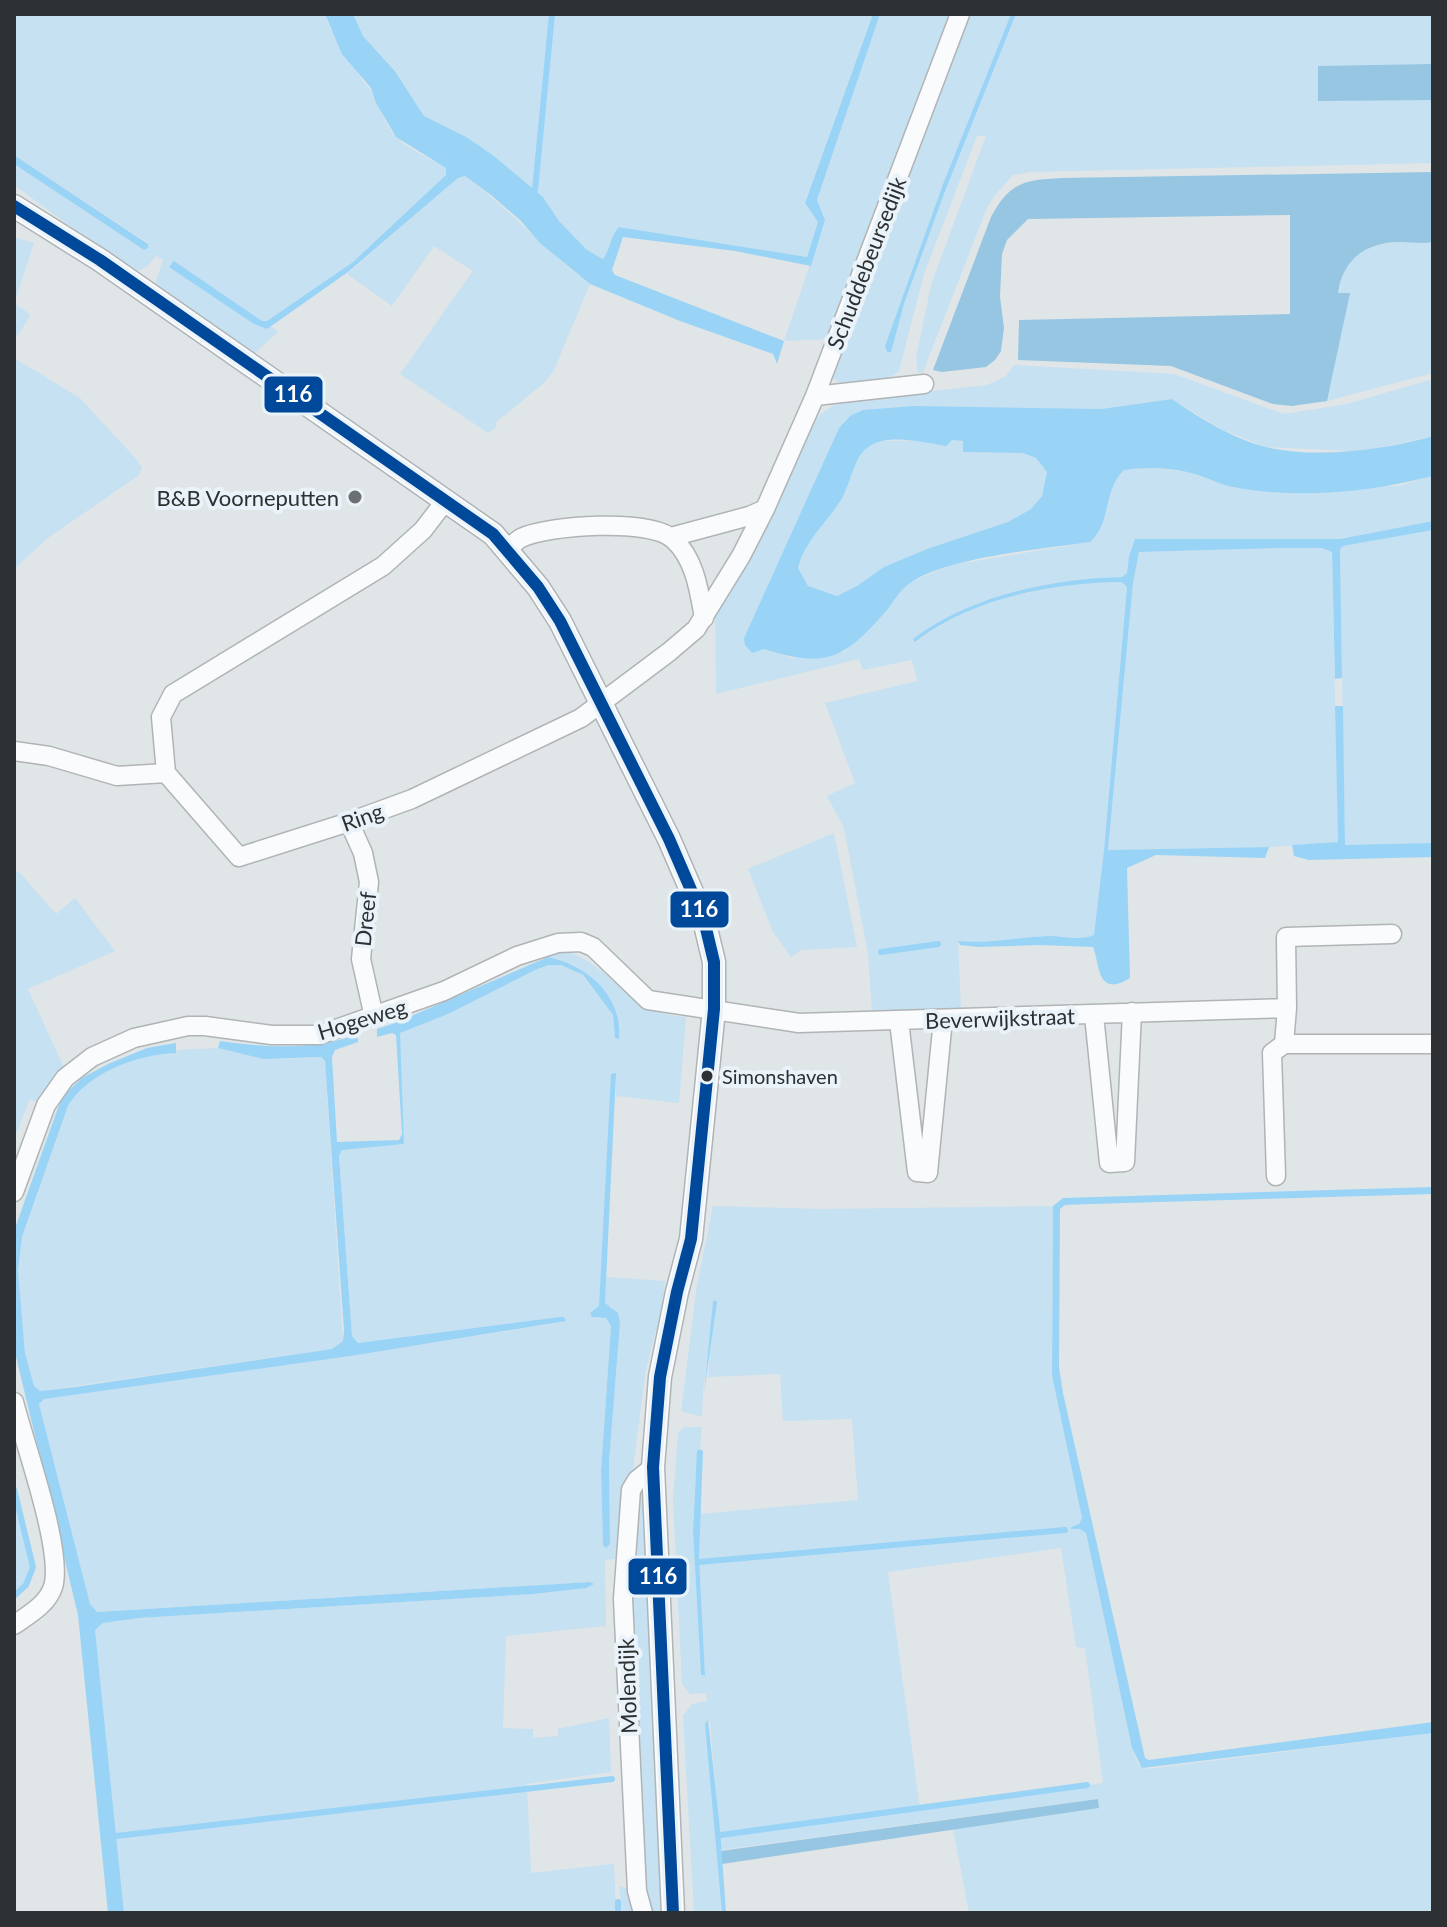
<svg xmlns="http://www.w3.org/2000/svg" width="1447" height="1927" font-family="Lato,sans-serif">
<rect width="100%" height="100%" fill="#e0e5e8"/>
<path fill="#c6e1f2" fill-rule="evenodd" d="M14,14H325L329,26L363,81C379,95 381,121 396,137C409,150 431,159 447,168L446,175L353,262L267,321L262,322L171,264L169,267L267,329L271,326L278,332L254,354L157,289L155,284L163,260L156,256C149,265 143,273 130,270L14,185V164L144,250L148,243L14,155Z
M353,14H873L805,202L818,222L807,257L619,227L604,259L587,250L559,221L543,197L494,156L468,138L424,116L395,70L363,36Z
M880,14H956L831,339L784,341L825,220L817,200Z
M964,14H1011L943,184L885,346L887,352L944,194L1016,14H1433V163L1030,172L1013,175L994,196L986,210L923,372L918,373L916,358L931,285L986,136H977L924,274L899,371C884,384 854,386 836,381L830,373Z
M465,176C510,209 545,251 590,284L553,372L544,383L495,423L497,427L488,433L400,374L473,271L434,246L392,306L347,274L458,178Z
M14,237L34,243L16,298L14,297Z
M1399,242H1433V373L1327,401L1349,294L1338,293C1344,256 1364,245 1399,242Z
M14,303L28,313L30,317L14,340Z
M14,358L80,398L137,460L142,468L139,475L129,482L48,538L14,569Z
M1014,365L1174,374L1284,414L1347,404L1433,379V436L1379,448L1351,451L1266,447L1223,430L1172,399L1101,409H1038L850,416L839,428L744,638L763,648L792,658L844,652L881,616L908,583L951,565L1090,542C1112,522 1102,493 1124,470L1147,466L1188,472L1234,488L1398,486L1433,476V521L1340,539H1135L1129,556L1127,573L1122,577C1051,579 972,595 914,639L916,642C973,598 1052,583 1122,582L1127,587L1104,850L1094,936C1079,941 1065,936 1049,936C1018,937 989,944 958,941L961,1009L872,1012L868,954L844,828L827,796L855,783L825,703L917,681L912,660L863,670L859,659L716,694L715,614L809,423L839,401L987,385L1006,376Z
M952,440L963,441L964,452L1023,453L1036,458L1047,472L1042,496L1031,509L1008,522L927,549L885,567L857,586L837,596L808,586L798,568L803,552L817,530L839,504L858,457L866,447L879,441Z
M1433,530V843L1345,846L1340,550L1343,546Z
M1283,548H1323L1332,552L1338,842L1269,847L1108,850L1133,583L1139,552Z
M834,833L857,947L802,950L791,957L773,932L748,869Z
M14,871L20,873L56,914L75,898L115,951L28,989L65,1070L42,1105L30,1099L14,1139Z
M558,949C613,961 622,1013 686,1017L679,1103L616,1096V1075L599,1307L590,1313L592,1317L606,1318L611,1326L601,1471L603,1545L610,1544L609,1462L620,1323L612,1307L605,1304L606,1277L665,1281L663,1304L646,1369L633,1469L626,1492L619,1553L615,1559L605,1560L606,1626L506,1636L503,1728L533,1729V1738L558,1736V1729L609,1718L611,1772L527,1784L531,1873L614,1864L616,1913H124L95,1630L103,1623L139,1618L533,1594L590,1582L97,1612L90,1605L39,1404L43,1399L351,1356L557,1323L358,1343L352,1336L339,1156L342,1150L404,1144L399,1033L448,1014L534,970L548,964L561,965L582,975L613,1015L615,1037L620,1027C600,989 595,967 548,957V951Z
M218,1048C251,1058 287,1060 321,1057L325,1061L343,1341L332,1349L40,1391L34,1386L25,1353L18,1271L22,1238L68,1106C87,1073 139,1054 176,1053L177,1050Z
M713,1206L823,1209L1053,1206L1052,1376L1082,1518L1079,1524L1071,1527V1529H1080L1086,1533L1132,1748L1138,1764L1148,1769L1433,1733V1913H969L953,1829L1099,1808L1098,1799L721,1850L710,1722L706,1721L722,1913H694L683,1716L692,1704L707,1701L706,1693L690,1694L682,1684L673,1500L678,1433L684,1427H702L700,1449L697,1451L693,1532L701,1674H705L699,1567L700,1514L858,1500L852,1419L783,1421L780,1374L708,1377L715,1301L703,1391L702,1417L681,1411L697,1285ZM1061,1548L1076,1647L1085,1648L1103,1783L920,1808L888,1572Z
M638,1487L643,1490L664,1913H647L629,1605Z
M14,1489L33,1567L26,1585L14,1596Z
M619,1886L635,1891L640,1913H622Z"/>
<path fill="#96c6e1" d="M1433,64V100L1318,101V66Z
M1433,172V242C1422,244 1412,242 1401,242C1367,242 1343,258 1338,293H1350L1327,401L1292,406L1273,404L1171,366L1018,360L1019,320L1290,314V215L1028,219L1007,240L1002,254L1000,297L1004,328L1001,351L995,360L986,367L942,372L933,370L991,217C1010,182 1024,180 1062,178Z
M1098,1799L1099,1808L722,1864L721,1851Z"/>
<path fill="#99d4f7" fill-rule="evenodd" d="M325,14H353L363,36L395,71L424,116L468,138L494,156L543,197L559,221L587,250L603,259C611,249 610,236 619,227L807,257L818,222L805,203L873,14H880L817,200L825,220L811,266L735,251L623,237L612,270L615,275L784,341L777,364L773,354L680,321L590,284L540,243L520,220L491,195L465,176L458,178L348,272L267,329L254,324L169,267L174,261L262,321H267L353,262L446,175V168L396,137L376,103L371,88L342,54Z
M1011,14H1016L944,194L904,304L891,352H887L885,346L943,184Z
M14,155L148,244V248L144,250L14,164Z
M1172,399C1200,418 1233,439 1266,447C1316,459 1385,450 1433,436V476C1369,492 1303,499 1238,488C1222,486 1207,477 1191,473C1169,467 1146,467 1124,470C1102,492 1112,523 1090,542C1043,549 948,557 910,583C901,589 893,602 886,611C844,659 827,669 764,649L752,653L745,645L744,638L839,428L850,416L863,410L914,406L1101,409ZM952,440L963,441V452L1023,453L1036,458L1047,472L1042,496L1031,509L1008,522L927,549L884,567L857,586L837,596L808,586L798,568C805,542 822,527 837,506C847,493 850,475 857,461C872,428 918,442 946,446Z
M1433,521V530L1343,546L1340,550L1342,678L1335,679L1332,552L1322,548H1283L1139,552L1133,583L1108,850L1269,847L1265,858L1156,855L1127,868L1130,978C1096,999 1100,963 1093,947L1039,945L979,947L960,945L958,941C989,944 1018,937 1049,936C1064,936 1079,941 1094,935L1104,850L1127,587L1122,582C1051,583 972,598 915,642L913,639C972,595 1050,579 1122,577L1127,573L1129,556L1135,539H1340Z
M1335,706H1343L1345,845L1433,843V857L1309,860L1294,856L1292,845L1338,842Z
M548,957C587,965 623,996 619,1039L615,1038L613,1015L583,975L561,965H548L535,970L448,1014L400,1033L404,1144L342,1150L339,1156L352,1336L358,1343L560,1317H564L566,1321L351,1356L44,1399L39,1404L90,1604L97,1612L590,1582L594,1584L586,1588L533,1594L139,1618L103,1623L95,1630L124,1913H108L78,1615L14,1348V1231L59,1105L65,1094L82,1078L108,1064L147,1048L176,1043V1053C139,1054 87,1073 68,1106L22,1237L18,1271L25,1353L34,1386L40,1391L75,1387L332,1349L343,1341L344,1330L325,1061L321,1057L263,1059L218,1048L220,1041C270,1048 309,1050 357,1035L358,1042L335,1050L332,1057L337,1142L399,1140L402,1134L396,1035L392,1033L377,1037V1029L395,1023Z
M616,1073L605,1303L618,1313L620,1323L609,1462L610,1544L606,1548L603,1545L601,1471L611,1326L606,1318L592,1317L590,1313L599,1306L611,1074Z
M1433,1187V1194L1091,1204L1065,1205L1060,1209L1059,1367L1063,1393L1145,1758L1149,1760L1433,1722V1733L1142,1768L1132,1748L1086,1533L1080,1529H1071V1527L1079,1524L1082,1518L1052,1376L1053,1206L1063,1198Z
M715,1300L717,1302L704,1393L713,1302Z
M700,1449L703,1451L699,1558L705,1675H701L693,1532L697,1451Z
M708,1720L720,1829L726,1913H722L705,1724Z"/>
<g fill="none" stroke-linecap="round" stroke-linejoin="round">
<path stroke="#99d4f7" stroke-width="6" d="M535,190L552,14
M881,952L938,944
M14,1489L33,1567L26,1585L14,1596
M699,1562L1065,1530
M721,1835L1087,1785
M116,1836L612,1779
M618,1902V1913"/>
<defs>
<path id="minor" d="M815,396L924,384
M446,500L423,530L383,566L173,694L161,717L166,773L239,857L349,822L412,799L581,718L669,652L696,629L741,556L765,509L815,396L960,14
M671,537L749,516L765,509
M507,550C511,546 516,541 521,538C549,525 649,518 673,539C695,559 699,590 704,618
M14,751L49,756L117,776L166,773
M349,822L363,853L369,882L361,959L374,1017
M1287,1008L1286,937L1392,934
M1094,1015L1109,1163L1125,1162L1132,1012
M899,1021L917,1172L928,1173L943,1019
M1276,1176L1272,1053L1284,1044
M14,1192L46,1105L65,1078L92,1057L134,1038L188,1026H205L272,1035H319L444,991L517,956L558,943L581,942L593,947L648,1000L799,1023L1287,1008L1284,1044H1433
M14,1402C24,1442 64,1552 53,1587C47,1605 28,1615 14,1625
M643,1913L637,1891L623,1599L631,1490L637,1480L653,1467"/>
<path id="major" d="M14,206L100,260L493,534L538,587L560,621L669,839L704,920L714,962V1009L691,1239L677,1292L660,1377L653,1467L673,1913"/>
</defs>
<use href="#minor" stroke="#b0b4b5" stroke-width="21"/>
<use href="#major" stroke="#b0b4b5" stroke-width="25"/>
<use href="#minor" stroke="#fafbfc" stroke-width="18"/>
<use href="#major" stroke="#fafbfc" stroke-width="22"/>
<defs>
<path id="bus-1" d="M14,206L100,260L493,534L538,587L560,621L669,839L704,920L714,962V1009L691,1239L677,1292L660,1377L653,1467L673,1913"/>
</defs>
<use href="#bus-1" stroke="#eaf3f9" stroke-width="18"/>
<use href="#bus-1" stroke="#004899" stroke-width="12"/>
</g>
<circle fill="#6c7072" stroke="#eaf3f9" stroke-width="3" cx="355" cy="497" r="8"/>
<circle fill="#2d3133" stroke="#eaf3f9" stroke-width="3" cx="707" cy="1076" r="7"/>
<g text-anchor="middle" dominant-baseline="central" stroke-width="8" stroke-linejoin="round" paint-order="stroke">
<g font-size="20" fill="#2d3133" stroke="#eaf3f9" text-anchor="start">
<text x="722" y="1076">Simonshaven</text>
</g>
<g font-size="22" fill="#2d3133" stroke="#eaf3f9">
<text transform="translate(866 263) rotate(-69)">Schuddebeursedijk</text>
<text transform="translate(362 817) rotate(-20)">Ring</text>
<text transform="translate(365 919) rotate(-84)">Dreef</text>
<text transform="translate(1000 1018) rotate(-2)">Beverwijkstraat</text>
<text transform="translate(362 1019) rotate(-17)">Hogeweg</text>
<text transform="translate(627 1686) rotate(-92)">Molendijk</text>
</g>
<g font-size="22" fill="#2d3133" stroke="#eaf3f9" text-anchor="end">
<text x="339" y="497">B&amp;B Voorneputten</text>
</g>
</g>
<g stroke="#eaf3f9" stroke-width="3">
<rect x="263" y="375" width="61" height="39" rx="8" fill="#004899"/>
<rect x="669" y="890" width="61" height="39" rx="8" fill="#004899"/>
<rect x="627" y="1557" width="61" height="39" rx="8" fill="#004899"/>
</g>
<g font-size="22" text-anchor="middle" font-weight="bold" fill="#fff">
<text x="293" y="402">116</text>
<text x="699" y="917">116</text>
<text x="658" y="1584">116</text>
</g>
<rect width="1447" height="1927" fill="none" stroke="#2d3133" stroke-width="32"/>
</svg>
